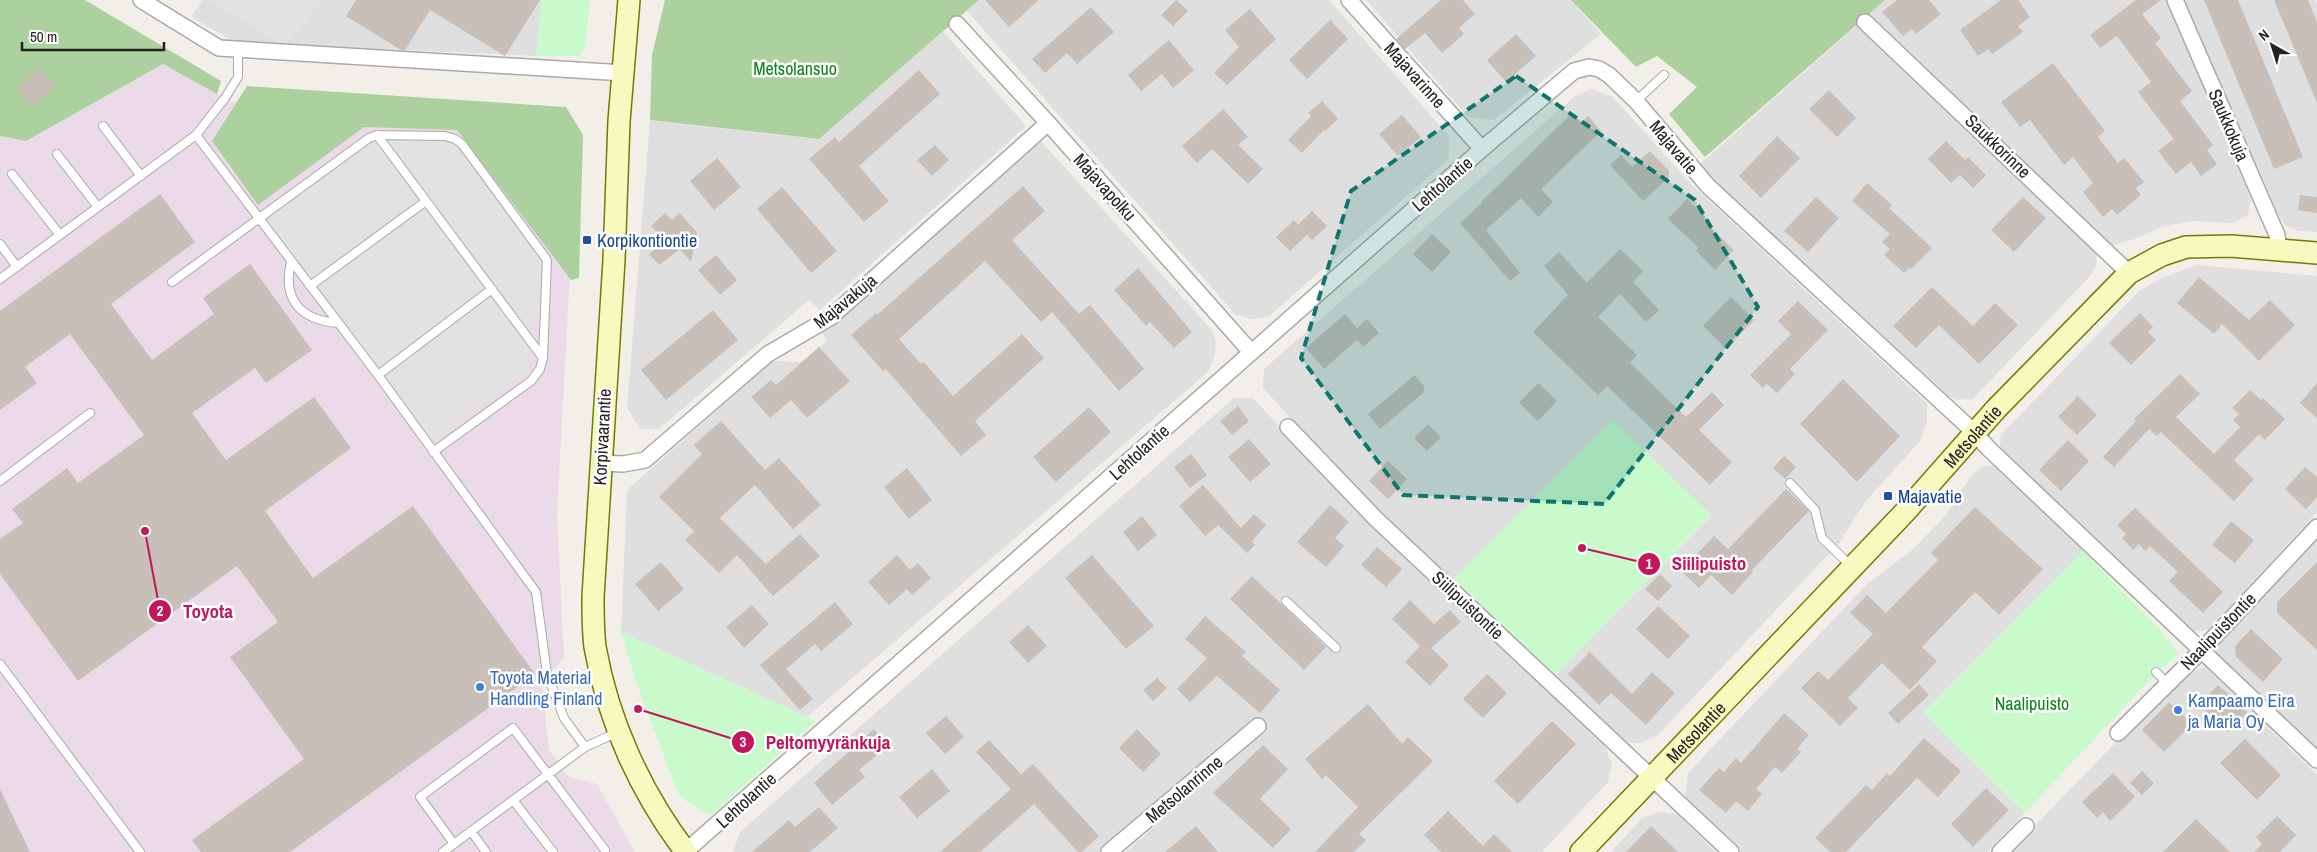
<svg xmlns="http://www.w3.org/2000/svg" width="2317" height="852" font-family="'Archivo Narrow',sans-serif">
<rect width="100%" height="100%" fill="#f2efe9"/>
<path fill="#e0dfdf" d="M202,0H542L536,56L235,42L191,17Z
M979,0H1329L1449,136V159L1268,317L1250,319L1235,314L967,11Z
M1366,0H1571L1601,34L1494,120L1468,117Z
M1885,0H2167L2251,199L2248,215L2233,223L2193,221L2161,227L2135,239L2110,246L1869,14Z
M2183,0H2315L2317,4V232L2298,231L2286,226L2277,213Z
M1857,25L2097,253L2096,266L2090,276L1973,399L1956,400L1949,396L1698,166Z
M943,31L1026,126L820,310L809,300L659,429H640L627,408L650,120L818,139Z
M1591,89L1612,96L1691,184L1927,403V422L1920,441L1865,502L1840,542L1658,735L1640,743L1623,742L1553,678L1711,516L1613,420L1452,581L1379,514L1263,388L1264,369L1574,97Z
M1040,140L1212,330L1216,342L1214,357L1208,372L807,717L621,632L627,490L773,361L801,362L827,341L822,333Z
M2197,265L2317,276V512L2208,630L2195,631L2188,628L1999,449L2001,435L2139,291L2164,277Z
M1234,398H1253L1364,518L1605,747L1612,764L1608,782L1542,852H1126L1261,731L1250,722L1103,852H733L740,832Z
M1995,465L2083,551L1923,713L2025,813L1987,852H1739L1695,810L1685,797L1688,773L1867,584L1912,550L1945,516L1970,477L1981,467Z
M2317,533V753L2213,654L2216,640Z
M2205,667L2317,775V852H2009L2173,684L2188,672Z
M1659,812L1677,814L1716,852H1611L1642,818Z"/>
<path fill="#ebdbe8" d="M163,64L234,103L240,98L577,140L557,514L564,658L554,669L541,679L549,750L569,777L597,784L635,852H0V136L26,141Z"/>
<path fill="#add19e" d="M0,0H85L221,81L217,94L163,64L26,141L0,136Z
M665,0H979L819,139L650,120L652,55Z
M1571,0H1885L1705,157L1669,114L1697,87L1657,56L1636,67Z
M247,86L566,107L583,135L579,278L571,280L457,130L364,127L258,205L212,141Z"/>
<path fill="#c8facc" d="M542,0H590L585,46L580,56H536Z
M1613,420L1711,515L1553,678L1452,581Z
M2083,551L2157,627L2179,653L2139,691L2025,813L1923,713Z
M621,632L807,717L816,721L711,815L684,800L678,793L635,679Z"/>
<path fill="#e2e2e2" d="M208,0H324L284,46Z
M371,139H450L543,260L528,371L431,443L264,219Z"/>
<path fill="#c7bfb8" d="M356,0H540L505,56L430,10L405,50H401L346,16Z
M985,0H1039L1009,27Z
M1176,0L1188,11L1173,26L1161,15Z
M1441,0H1463L1475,14L1459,28L1464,34L1442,53L1425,33L1405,49L1396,39Z
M1897,0H1929L1941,14L1916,34L1912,29L1903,36L1882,12Z
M2001,0H2018L2030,17L2018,26L2023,32L1992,54L1988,49L1978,56L1960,30Z
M2136,0H2161L2142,14L2161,38L2155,43L2192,91L2180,101L2213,145L2207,150L2217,164L2201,176L2191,162L2176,174L2158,151L2174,139L2138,92L2151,82L2117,36L2100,48L2090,35Z
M2204,0H2238L2303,157L2274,169Z
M2274,0H2308L2317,22V103Z
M1091,7L1114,32L1077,64L1067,53L1045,73L1032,59Z
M1250,9L1276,39L1227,85L1214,73L1239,47L1225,30Z
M1330,20L1348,39L1307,79L1289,60Z
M1516,34L1536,56L1506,82L1487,60Z
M1169,40L1194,70L1173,88L1162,74L1141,91L1128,75Z
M2053,63L2105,131L2098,137L2118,163L2124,158L2144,182L2136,188L2141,195L2117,215L2112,209L2103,217L2083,192L2093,183L2073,157L2064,165L2030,120L2020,127L2001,102Z
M39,68L55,85L33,106L17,89Z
M919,70L940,94L859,166L889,201L864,222L809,159L835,137L839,142Z
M1829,90L1856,118L1837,137L1809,109Z
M1322,101L1338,119L1325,131L1324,130L1302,153L1288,140L1311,116L1308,113Z
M1223,109L1248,137L1238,145L1263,169L1248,184L1212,149L1197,163L1182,146Z
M1572,113L1581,123L1588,116L1601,131L1541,189L1553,202L1538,217L1521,198L1486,230L1520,273L1510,281L1460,223L1482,203L1481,202Z
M1402,115L1421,137L1398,156L1379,134Z
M1777,136L1800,158L1761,198L1739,176Z
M1946,141L1965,160L1968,157L1986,175L1973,188L1960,175L1951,183L1928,159Z
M935,145L949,160L932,176L917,160Z
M1650,151L1669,171V177L1643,201L1610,165L1621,155L1632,167Z
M717,158L741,187L714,210L690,181Z
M1867,183L1892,205L1889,208L1932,248L1911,269L1909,268L1904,273L1884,255L1890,249L1882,242L1890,234L1852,201Z
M1023,186L1045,211L1012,240L1079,314L1090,305L1144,369L1119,391L1052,312L1041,322L985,261L899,339L921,364L924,362L953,396L1022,334L1044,358L975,421L986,435L961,456L886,369L883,371L851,335L876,313L877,315Z
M782,187L837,251L811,273L757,209Z
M160,194L195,242L111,304L152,360L214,314L203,298L250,264L312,350L266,383L255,368L192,413L226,460L314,397L351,448L265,511L313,578L413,506L535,674L290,852H201L192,840L304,759L230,657L278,622L237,566L78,681L0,574V539L23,523L12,509L67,468L78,483L144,435L70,334L25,367L37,383L0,410V311Z
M2300,195L2317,197V213L2298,210Z
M1816,197L1839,218L1808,252L1784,231Z
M2023,197L2046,218L2014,252L1991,230Z
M1687,199L1706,217L1703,220L1734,250L1715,270L1696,251L1699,248L1668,219Z
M1312,211L1327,226L1312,240L1307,235L1290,251L1276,237L1294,220L1298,225Z
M665,213L672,220L680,213L697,233L691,262L680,249L659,265L649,254L656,248L649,240L657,233L651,226Z
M1432,234L1451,252L1432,272L1413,254Z
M1620,249L1643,271L1633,282L1659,310L1646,322L1620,294L1598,317L1637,355L1630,363L1686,417L1712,392L1724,405L1699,430L1732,462L1710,485L1607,386L1598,395L1533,332L1568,295L1544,266L1559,252L1587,283Z
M716,255L737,280L720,295L698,270Z
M1138,268L1192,332L1174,348L1150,322L1146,326L1114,290Z
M2199,277L2249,320L2270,300L2295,325L2259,361L2222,324L2214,334L2177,303Z
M1932,287L1973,326L1995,303L2018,325L1979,364L1939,325L1916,348L1893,326Z
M1731,297L1754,320L1726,349L1703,326Z
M1798,301L1828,330L1790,369L1795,374L1777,393L1767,384L1763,388L1750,375L1791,334L1778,321Z
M713,310L738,340L666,400L641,370Z
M2140,313L2153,327L2148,332L2156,340L2131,365L2109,343Z
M1345,314L1357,328L1367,319L1379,333L1363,347L1357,340L1324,369L1306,348Z
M819,347L850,381L807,418L791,400L770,418L751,397L771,380L776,385Z
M2180,374L2200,394L2176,417L2214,454L2240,427L2233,420L2239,414L2232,408L2250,390L2261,400L2263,398L2285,419L2265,440L2259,434L2234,460L2254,479L2234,501L2161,432L2157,436L2149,429L2114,467L2103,457L2136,421L2134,419Z
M1415,375L1424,386V392L1380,429L1368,414Z
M1843,379L1900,436L1857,482L1800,424Z
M1538,383L1557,401L1538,421L1519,403Z
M2317,383V418L2300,403Z
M2078,396L2097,415L2077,435L2058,417Z
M1238,406L1249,421L1232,435L1220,421Z
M1089,407L1111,432L1056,482L1033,457Z
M721,421L765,470L779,458L821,505L793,529L755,485L720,518L766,564L800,534L820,556L773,596L737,555L719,573L685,540L694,531L659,497L702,454L694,445Z
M1428,424L1441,437L1427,451L1414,438Z
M1249,439L1271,464L1250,482L1228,457Z
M2068,440L2089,461L2061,491L2039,470Z
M1191,454L1207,475L1190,488L1174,467Z
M1784,456L1796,467L1785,479L1773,468Z
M1388,461L1407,479L1388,499L1369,481Z
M2305,467L2317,477V497L2306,509L2285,489Z
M907,468L932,500L909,519L884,487Z
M1203,485L1241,528L1254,514L1266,525L1252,541L1255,545L1247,553L1218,525L1205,536L1179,506Z
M1786,489L1809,511L1751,571L1753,572L1732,595L1711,575L1699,588L1681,571L1714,536L1728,549Z
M1330,505L1349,522L1335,538L1344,546L1326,567L1297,542Z
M1975,507L2043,569L1999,615L1975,592L1922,647L1937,661L1910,690L1882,663L1848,698L1858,708L1840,726L1801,688L1818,671L1828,680L1873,634L1850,613L1867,595L1886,613L1938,560L1931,553Z
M2135,508L2223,592L2203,613L2169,581L2178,572L2150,546L2145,551L2139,544L2133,550L2122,538L2126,534L2117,525Z
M1142,516L1157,535L1138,551L1123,532Z
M2231,521L2254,540L2235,563L2212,545Z
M1377,547L1402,569L1386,587L1361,565Z
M897,555L910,570L918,563L931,578L912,595L907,589L889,605L868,582Z
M1092,555L1154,626L1126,649L1065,578Z
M661,562L684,589L658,611L635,584Z
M2317,562V650L2277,613V602Z
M1660,574L1672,586L1658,601L1645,589Z
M1252,576L1326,647L1304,670L1230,599Z
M1410,600L1434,624L1450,610L1461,622L1431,648L1449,665L1430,686L1405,662L1420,646L1392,619Z
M835,602L853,624L821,651L815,644L786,669L813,699L800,710L760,665Z
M752,605L769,624L744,648L726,627Z
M1658,606L1690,636L1668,659L1636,629Z
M1205,616L1246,652L1242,656L1280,690L1260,713L1217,676L1190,702L1177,689L1207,658L1185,639Z
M1028,625L1047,646L1028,663L1009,642Z
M2251,629L2283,659L2263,682L2236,657L2235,646Z
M1590,652L1632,694L1652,672L1675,693L1646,725L1611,693L1599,705L1568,674Z
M1487,674L1507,693L1483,718L1463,699Z
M1157,678L1167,688L1153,701L1143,690Z
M1919,684L1929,695L1898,724L1888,713Z
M2218,685L2247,712L2228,732L2199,704Z
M2169,702L2192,724L2164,752L2142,730Z
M1368,704L1402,744L1408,737L1433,761L1359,834L1366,840L1354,852H1315L1358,807L1326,775L1322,779L1305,759Z
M1784,713L1809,735L1797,749L1801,752L1782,773L1775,767L1756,789L1762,794L1748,811L1736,801L1726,813L1699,790L1719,768L1724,772L1736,758L1741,763Z
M946,716L964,737L945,754L926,733Z
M1552,721L1576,744L1518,804L1494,781Z
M874,729L888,746L859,770L865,777L832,805L814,783Z
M1137,729L1161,754L1143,772L1119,748Z
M1924,738L1961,771L1938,797L1917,778L1846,852H1830L1815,838L1866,785L1872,790L1887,773L1890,776Z
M2245,739L2281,775L2257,800L2220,763Z
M989,740L1021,774L1033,764L1099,836L1082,852H1078L1034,804L980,852H940L1011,789L976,752Z
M1263,745L1288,769L1260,799L1291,829L1273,848L1213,793Z
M932,769L950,791L917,818L899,797Z
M2142,771L2154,783L2142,795L2130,783Z
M2113,773L2135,797L2110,821L2103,812L2097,818L2082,802Z
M1986,788L2009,810L1973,847L1951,824Z
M0,789L30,852H0Z
M819,807L838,828L810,852H752L789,820L795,827Z
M1448,811L1483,846L1494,834L1512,852H1441L1424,835Z
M2277,816L2296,835L2280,852H2254L2262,844L2256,837Z
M2196,819L2230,852H2163Z
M1196,826L1218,852H1165Z
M1651,826L1678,852H1626Z"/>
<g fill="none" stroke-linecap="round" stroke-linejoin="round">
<defs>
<path id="lane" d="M1636,101L1664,75
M103,126L141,176
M196,135L378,375L536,592L547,674L564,718L585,747
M57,154L98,207
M12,174L60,235
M426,201L543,358
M0,244L17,267
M291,262C282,299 300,320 338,323
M0,279L196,135L225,98L238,77V49
M172,282L369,138L377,135L445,136L455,139L462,144L547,260L543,358L540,369L531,381L433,452
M310,286L426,201L377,135
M378,375L492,289
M0,481L90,413
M1790,483L1815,510L1822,538L1851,566
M1286,601L1336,648
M0,664L140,852
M2156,672L2167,683
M513,800L553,852
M471,831L486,852
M454,844L420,797L513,728L605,850
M443,852L585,747L618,732"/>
<path id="street" d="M141,0L219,48L624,73
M1349,0L1482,149
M2175,0L2277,235L2279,250
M1865,22L2129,273
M957,24L1048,123L1251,352
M1288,427L1376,519L1731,852
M601,463L623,464L645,460L768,354L831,317L1048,123
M2118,733L2202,650L2317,527
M686,851L1482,149L1574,71L1589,67L1599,69L1609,75L1636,101L1708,186L1975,433L1988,448L2317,760
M1109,852L1258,726
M2000,852L2026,826"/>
<g id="secondary">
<path d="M629,0L619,121L614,260L593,597C593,614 593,631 595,647C608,721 641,793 686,852"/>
<path id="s1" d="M1581,852L1905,512L1996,409L2129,273L2162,255L2186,247L2231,246L2317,253"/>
</g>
</defs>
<use href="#lane" stroke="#a9a9a9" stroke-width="10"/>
<use href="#street" stroke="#a9a9a9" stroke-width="18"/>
<use href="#secondary" stroke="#707d05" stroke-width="24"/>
<use href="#lane" stroke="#fff" stroke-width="8"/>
<use href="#street" stroke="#fff" stroke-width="15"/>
<use href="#secondary" stroke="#f7fabf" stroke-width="21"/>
</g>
<path fill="#0f766e" fill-opacity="0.2" stroke="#0f766e" stroke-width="4" stroke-dasharray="10 6" stroke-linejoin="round" d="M1516,76L1695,200L1758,307L1604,504L1403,495L1301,358L1351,191Z"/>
<g fill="#1a4fb4" stroke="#fff" stroke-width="2">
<rect x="582" y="235" width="10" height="10" rx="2.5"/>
<rect x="1883" y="491" width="10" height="10" rx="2.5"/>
</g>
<g fill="#3f7fe0" stroke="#fff" stroke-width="2">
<circle cx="480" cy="687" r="5"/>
<circle cx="2178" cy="710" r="5"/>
</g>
<g text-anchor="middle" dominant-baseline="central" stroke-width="5" stroke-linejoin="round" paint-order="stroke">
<g font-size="18" fill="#0c8416" stroke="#fff">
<text x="795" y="68">Metsolansuo</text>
<text x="2032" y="703">Naalipuisto</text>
</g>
<g font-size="18" fill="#222" stroke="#fff">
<text transform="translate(1415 75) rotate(48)">Majavarinne</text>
<text transform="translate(2229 125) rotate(67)">Saukkokuja</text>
<text transform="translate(1998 146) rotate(44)">Saukkorinne</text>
<text transform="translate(1674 147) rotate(50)">Majavatie</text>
<text transform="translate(1442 184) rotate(-41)">Lehtolantie</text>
<text transform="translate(1105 187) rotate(48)">Majavapolku</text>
<text transform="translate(845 301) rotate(-39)">Majavakuja</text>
<text transform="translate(602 437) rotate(-87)">Korpivaarantie</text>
<text stroke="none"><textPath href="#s1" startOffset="571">Metsolantie</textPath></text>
<text transform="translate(1139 452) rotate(-42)">Lehtolantie</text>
<text transform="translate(1468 605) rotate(43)">Siilipuistontie</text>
<text transform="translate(2218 631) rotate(-46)">Naalipuistontie</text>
<text stroke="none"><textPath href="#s1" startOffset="166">Metsolantie</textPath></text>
<text transform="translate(1184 789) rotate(-40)">Metsolanrinne</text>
<text transform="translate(746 800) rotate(-42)">Lehtolantie</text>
</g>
<g font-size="18" fill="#164399" stroke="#fff" text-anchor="start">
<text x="597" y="240">Korpikontiontie</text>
<text x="1898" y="496">Majavatie</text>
</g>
<g font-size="18" fill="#366cbe" stroke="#fff" text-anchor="start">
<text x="490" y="677">Toyota Material<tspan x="490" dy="21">Handling Finland</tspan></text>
<text x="2188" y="700">Kampaamo Eira<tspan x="2188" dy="21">ja Maria Oy</tspan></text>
</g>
</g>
<path fill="none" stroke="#c2185b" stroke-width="2" d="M1582 548L1649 564M145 531L160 611M638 709L743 742"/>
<g fill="#c2185b" stroke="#fff" stroke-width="2">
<circle cx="1582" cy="548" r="5"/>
<circle cx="145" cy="531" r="5"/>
<circle cx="638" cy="709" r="5"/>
<circle cx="1649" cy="564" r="12"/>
<circle cx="160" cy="611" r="12"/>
<circle cx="743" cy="742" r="12"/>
</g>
<g font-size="15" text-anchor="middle" font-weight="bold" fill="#fff">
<text x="1649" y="569">1</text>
<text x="160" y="616">2</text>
<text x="743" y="747">3</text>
</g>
<g font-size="19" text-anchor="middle" font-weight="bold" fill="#c2185b" stroke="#fff" stroke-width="5" stroke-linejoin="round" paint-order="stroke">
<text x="1709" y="570">Siilipuisto</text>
<text x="208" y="618">Toyota</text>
<text x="828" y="749">Peltomyyränkuja</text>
</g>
<g transform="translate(2272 45) rotate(321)" stroke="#ffffff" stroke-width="4" paint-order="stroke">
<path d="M0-4L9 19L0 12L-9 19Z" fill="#222222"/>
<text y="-8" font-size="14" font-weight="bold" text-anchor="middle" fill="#222222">N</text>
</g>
<path d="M22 42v8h142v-8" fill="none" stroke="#222222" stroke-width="2.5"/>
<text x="30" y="42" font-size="15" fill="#222222" stroke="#ffffff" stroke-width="4" paint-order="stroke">50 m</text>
</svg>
